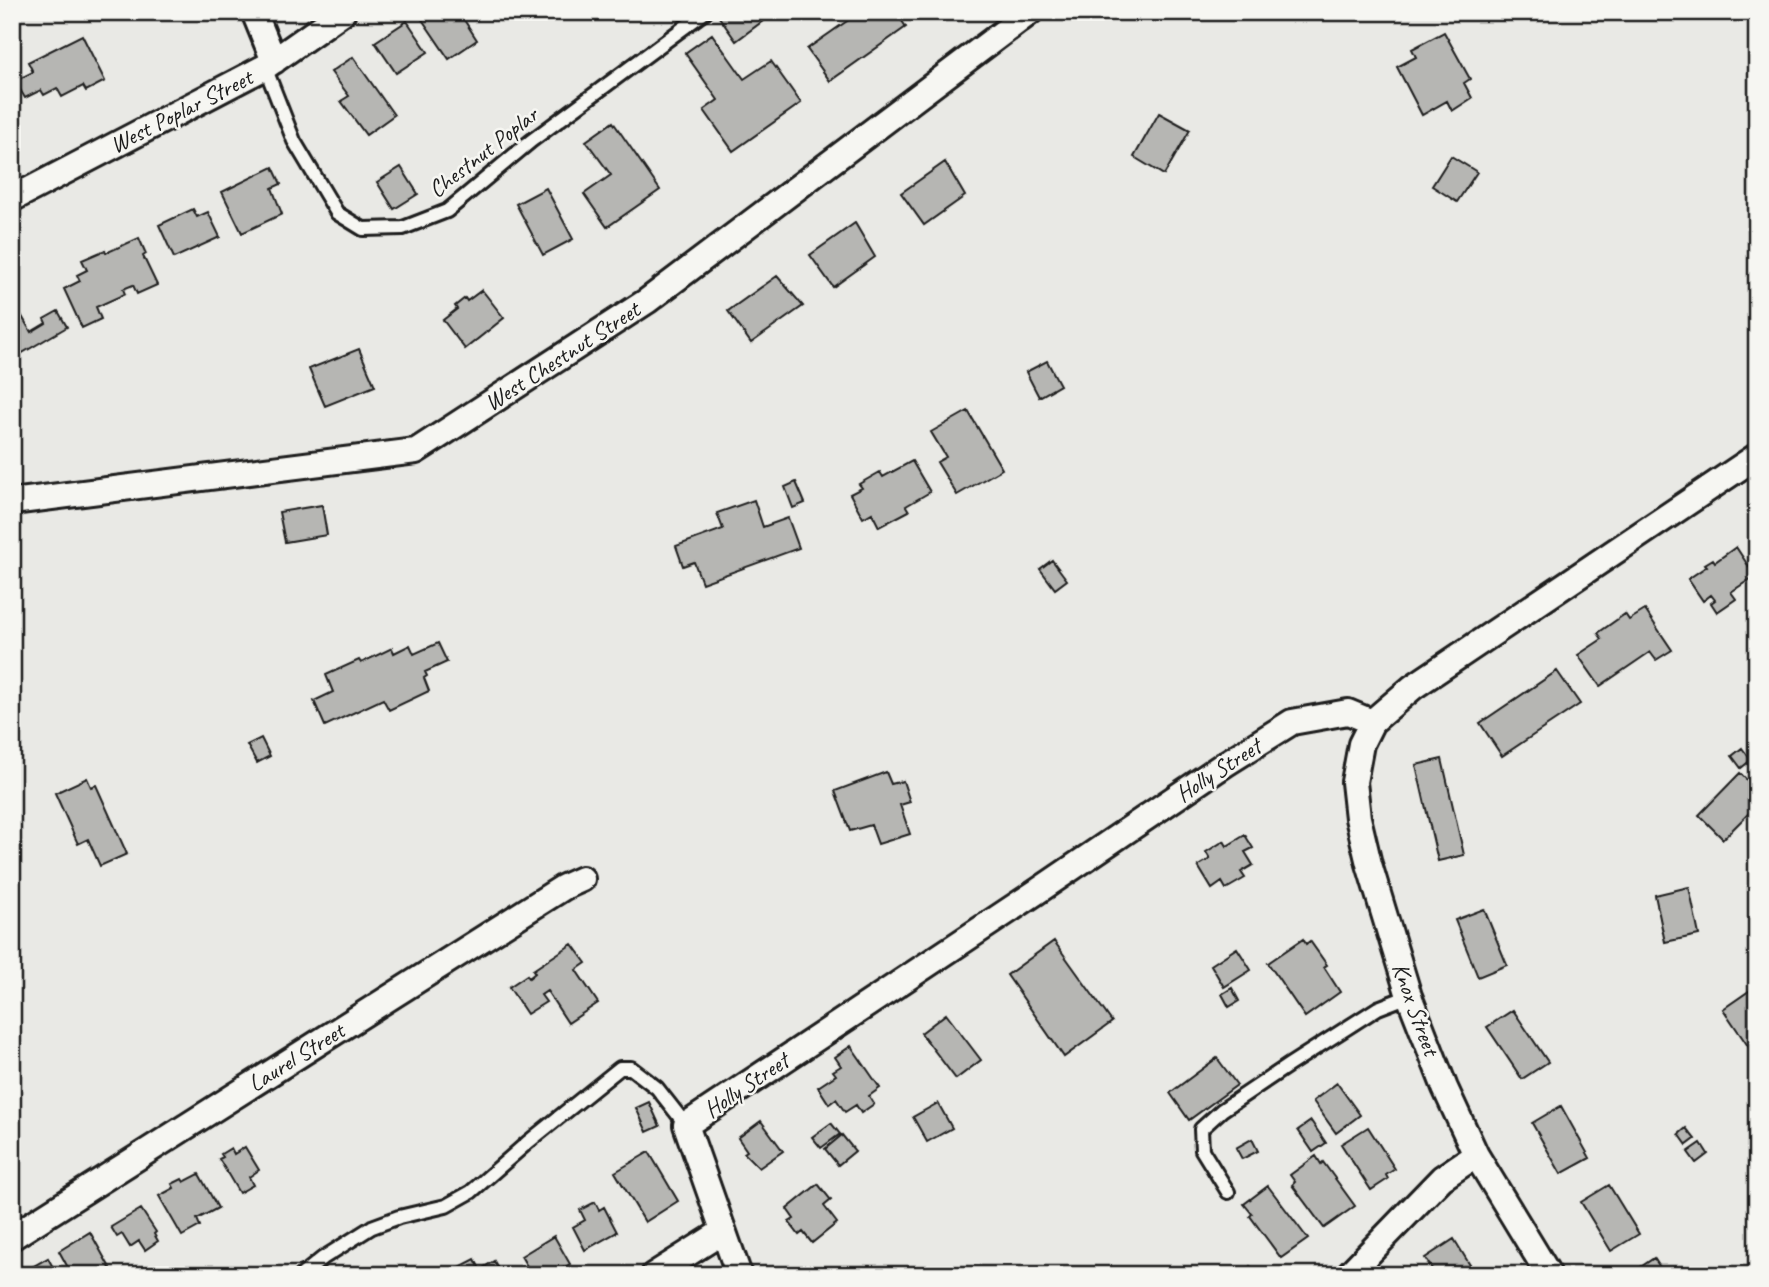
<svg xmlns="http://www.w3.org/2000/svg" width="1769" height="1287" font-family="Caveat,sans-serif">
<rect width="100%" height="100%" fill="#e9e9e5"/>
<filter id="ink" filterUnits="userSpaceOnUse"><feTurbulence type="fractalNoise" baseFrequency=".0143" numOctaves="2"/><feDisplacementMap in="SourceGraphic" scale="14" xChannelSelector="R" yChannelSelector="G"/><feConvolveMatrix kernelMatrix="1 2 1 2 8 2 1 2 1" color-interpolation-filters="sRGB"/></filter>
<g filter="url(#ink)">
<path fill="#b6b6b3" stroke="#1c1c1c" stroke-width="2" d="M417,12H459L477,40L449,59Z
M725,12H775L736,41L719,17Z
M860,12H896L906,27L830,81L807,49Z
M407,21L428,52L396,73L375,42Z
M1444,32L1470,79L1464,83L1472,98L1452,111L1447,101L1422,115L1397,67L1416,57L1412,49Z
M712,34L744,79L771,61L801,103L733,151L704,110L718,100L685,53Z
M82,35L105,81L86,91L83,86L62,97L57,88L44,95L41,90L25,98L15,81L33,72L28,62Z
M353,57L394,115L366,135L341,101L349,96L331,72Z
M1159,113L1190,130L1164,175L1134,157Z
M613,122L660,190L607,227L584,194L611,175L586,141Z
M1451,156L1477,172L1457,202L1432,186Z
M945,162L965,196L924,225L901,193Z
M273,167L281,184L272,188L282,214L242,233L222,192Z
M401,167L418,194L394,209L377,182Z
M546,188L573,239L543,255L516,204Z
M193,209L197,217L208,212L220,237L174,258L159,225Z
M855,223L875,257L833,287L810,255Z
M139,238L146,254L143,256L157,285L137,294L133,285L123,289L125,294L96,307L101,319L82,328L64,289L80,281L77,275L87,270L82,260L105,250L106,253Z
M777,276L803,306L751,343L728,311Z
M482,290L504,318L465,349L443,320L457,309L455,306L465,298L467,301Z
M12,299L31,332L46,323L44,319L58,311L67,327L12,359Z
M359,349L375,386L325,406L309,369Z
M1047,361L1060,385L1039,397L1026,372Z
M968,411L1002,469L957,495L937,462L946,457L931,432Z
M912,461L930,492L906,506L909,511L879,527L872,513L863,518L850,494L862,488L859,484L880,472L883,477Z
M796,482L805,503L793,508L785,487Z
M754,500L763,527L788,518L799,548L702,583L694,562L683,566L676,546L723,529L717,513Z
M322,505L327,535L285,542L279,512Z
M1736,547L1755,576L1731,592L1736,599L1717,612L1711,603L1715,600L1711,595L1703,601L1688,579L1707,566L1705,564L1713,559L1715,562Z
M1052,560L1067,580L1055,589L1040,569Z
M1645,610L1672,650L1656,660L1650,652L1600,686L1578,655L1602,639L1598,633L1625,614L1629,620Z
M438,643L447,662L425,672L427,676L424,678L429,691L389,710L383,699L325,726L314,701L333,692L326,675L359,660L361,663L392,648L394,653L410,645L414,654Z
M1557,671L1580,704L1502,756L1480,723Z
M261,738L270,756L257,763L247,745Z
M1742,748L1751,760L1741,768L1732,756Z
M1442,759L1464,855L1438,861L1416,765Z
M886,772L891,784L903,781L910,802L900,805L910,834L878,844L871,825L850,831L835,791Z
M1740,773L1757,790V805L1723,839L1699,815Z
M87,778L91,787L96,785L127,854L100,866L88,839L78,844L55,793Z
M1245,835L1253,848L1245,852L1253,865L1241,872L1245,878L1226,889L1222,882L1212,889L1198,866L1210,859L1206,852L1224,841L1227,846Z
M1689,887L1699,935L1665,942L1655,895Z
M1484,909L1507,965L1478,977L1455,920Z
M1303,939L1306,944L1310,941L1327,965L1324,967L1340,992L1305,1017L1268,963Z
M1054,941L1112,1022L1064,1057L1007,975Z
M572,944L586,963L576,970L598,1003L568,1023L547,991L541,995L546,1002L527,1014L509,987L527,975L529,978L535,973L533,970Z
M1237,948L1251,970L1224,987L1211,965Z
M1232,988L1239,1001L1229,1007L1222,994Z
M1752,989L1757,996V1045L1750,1049L1723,1009Z
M1513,1010L1548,1062L1522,1079L1487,1027Z
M946,1014L981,1060L956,1079L921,1033Z
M851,1046L880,1088L869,1096L874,1104L861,1113L856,1105L845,1112L836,1099L829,1104L818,1087L836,1075L833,1071L841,1066L835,1057Z
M1217,1058L1237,1085L1189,1120L1170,1093Z
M1337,1083L1360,1115L1336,1133L1313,1101Z
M649,1102L660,1126L647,1132L636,1108Z
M938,1103L952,1128L927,1142L913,1117Z
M1561,1106L1590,1158L1561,1174L1532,1123Z
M761,1121L783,1151L759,1168L744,1153L747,1151L738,1138Z
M1311,1121L1326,1143L1313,1152L1298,1130Z
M831,1123L840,1134L821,1148L812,1137Z
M1368,1127L1395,1169L1386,1175L1388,1179L1371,1190L1341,1144Z
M1686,1128L1695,1139L1687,1145L1679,1134Z
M842,1135L855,1151L838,1165L825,1149Z
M1252,1139L1258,1151L1242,1159L1236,1148Z
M1701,1143L1708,1154L1696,1163L1688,1152Z
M245,1147L259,1170L249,1177L253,1185L239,1193L219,1159L223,1157L221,1154L231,1148L234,1154Z
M649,1152L678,1201L645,1222L615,1172Z
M1316,1156L1321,1164L1323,1162L1355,1206L1324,1228L1292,1185L1295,1182L1290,1175Z
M199,1174L218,1208L197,1219L200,1226L182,1236L159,1196L174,1188L172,1184L182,1179L184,1182Z
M818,1184L831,1200L824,1206L837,1223L812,1243L803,1232L799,1235L789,1222L794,1219L787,1209Z
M1609,1185L1639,1234L1611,1251L1581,1202Z
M1268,1186L1308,1239L1281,1258L1250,1216L1252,1214L1244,1204Z
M595,1202L599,1210L604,1207L617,1232L585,1250L573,1227L585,1220L580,1210Z
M141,1209L156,1232L154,1234L158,1241L145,1250L139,1241L130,1247L122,1234L117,1237L111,1227Z
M90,1232L114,1275H72L59,1251Z
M554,1236L570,1264L561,1269L563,1272L559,1275H532L521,1256Z
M1454,1239L1476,1275H1436L1425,1258Z
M48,1258L57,1275H21L20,1274Z
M1654,1258L1665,1275H1629Z
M475,1259L480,1269L470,1275H457L454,1270Z
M494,1261L502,1275H486L483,1268Z
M1250,1266L1255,1270L1257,1268L1265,1275H1242Z"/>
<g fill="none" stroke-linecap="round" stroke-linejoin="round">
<defs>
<path id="lane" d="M265,67L294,141L337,213L363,229L403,228L447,211L531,141L705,12
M1228,1192L1202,1150L1201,1129L1222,1110L1289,1065L1378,1008L1409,996
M302,1275L323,1258L372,1227L399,1217L446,1206L471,1192L527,1143L620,1068H631L657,1088L686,1125"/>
<path id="street" d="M254,12L274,61
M12,199L265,67L343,12
M12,502L416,451L647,301L1030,12
M12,1237L564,887L582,879
M654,1275L722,1232
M739,1275L686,1125L1035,893L1225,764L1292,722L1348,712L1372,722
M1348,1275L1442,1178L1476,1155
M1549,1275L1476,1155L1445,1088L1409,996L1369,864L1358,818L1354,782L1361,744L1372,722L1413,687L1757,456"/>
</defs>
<use href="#lane" stroke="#1c1c1c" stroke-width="18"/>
<use href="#street" stroke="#1c1c1c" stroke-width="30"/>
<use href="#lane" stroke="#f6f6f2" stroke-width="12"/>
<use href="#street" stroke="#f6f6f2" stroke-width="24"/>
</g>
</g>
<g text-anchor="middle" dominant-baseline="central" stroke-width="5" stroke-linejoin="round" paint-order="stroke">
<g font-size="24" fill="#1c1c1c" stroke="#f6f6f2">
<text transform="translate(181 111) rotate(-27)">West Poplar Street</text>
<text transform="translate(483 152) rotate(-38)">Chestnut Poplar</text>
<text transform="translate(562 356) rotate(-33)">West Chestnut Street</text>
<text transform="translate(1218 770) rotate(-33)">Holly Street</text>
<text transform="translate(1416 1009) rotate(70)">Knox Street</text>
<text transform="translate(296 1057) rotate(-32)">Laurel Street</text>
<text transform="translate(746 1085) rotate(-34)">Holly Street</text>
</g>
</g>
<rect width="1769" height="1287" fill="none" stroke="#f6f6f2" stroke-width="42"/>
<rect x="21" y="21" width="1727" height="1245" fill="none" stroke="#1c1c1c" stroke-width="2.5" filter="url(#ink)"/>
</svg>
